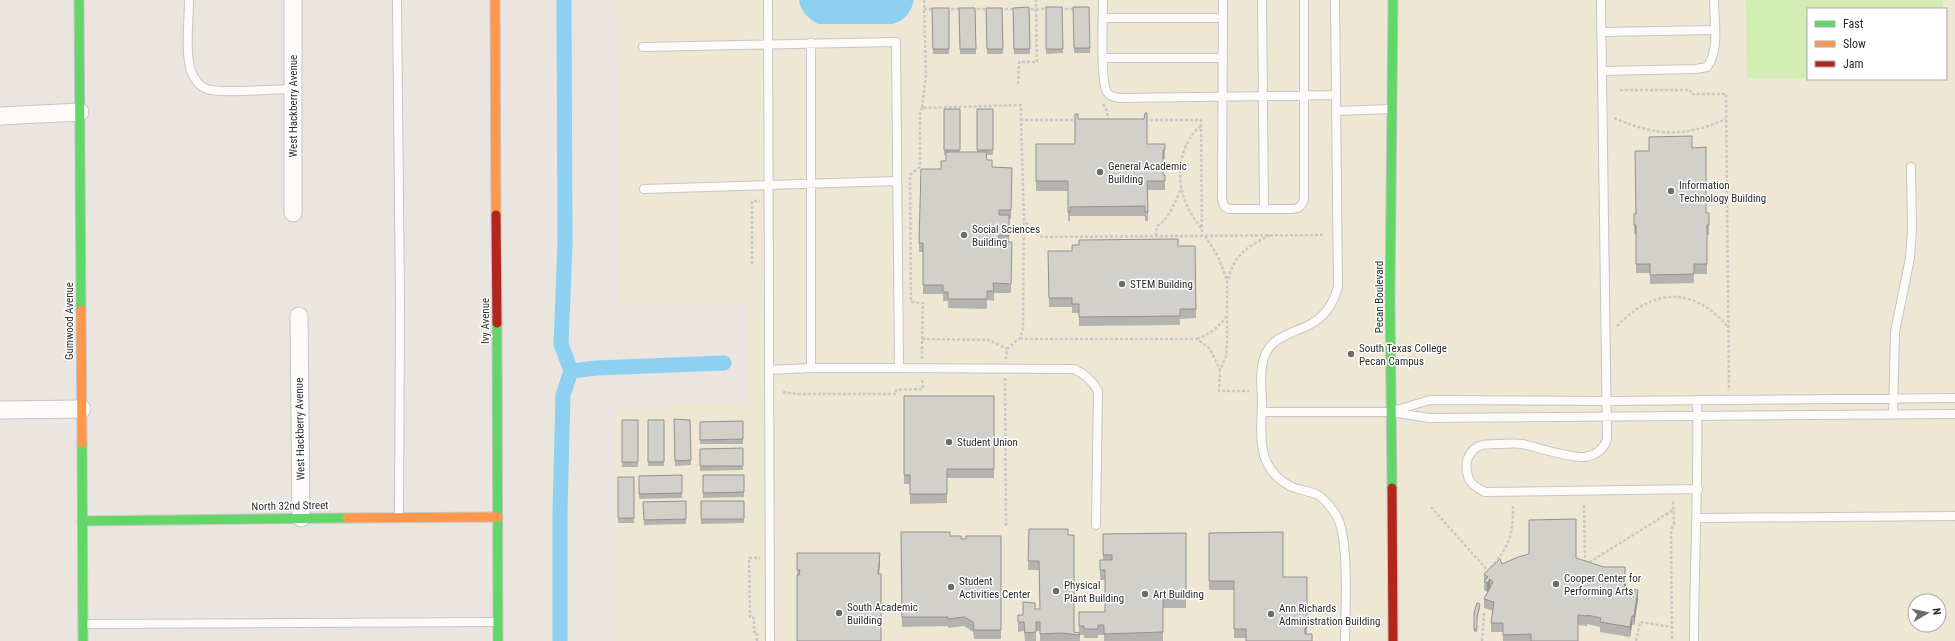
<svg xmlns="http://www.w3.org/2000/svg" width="1955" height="641" font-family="'Roboto Condensed',sans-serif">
<rect width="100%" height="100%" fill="#eae6df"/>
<path fill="#eee7d3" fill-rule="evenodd" d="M618,0H1955V641H616L615,406L748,404L747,304H620ZM1808,9H1946V79H1808ZM1915,601H1939V625H1915Z"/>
<path fill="#d2edb2" d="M1746,0H1943V9H1808V78H1747Z"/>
<path fill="#8dd0f1" d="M799,0H914C911,12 905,21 892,24H818C809,19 800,11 799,0Z"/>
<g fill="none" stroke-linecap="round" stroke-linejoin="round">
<path stroke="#8dd0f1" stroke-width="15" d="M564,0L565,245L561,344L571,371L596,368L724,363
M560,641V512L563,395L571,371"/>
<defs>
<path id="lane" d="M189,0C189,20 185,52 191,71C194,79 199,86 207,89C219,94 276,89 293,89
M397,0L400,302L399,517
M768,0L770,641
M1103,0C1103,16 1100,82 1107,92C1110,97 1115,97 1120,98L1336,95
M1223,0L1222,199L1224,206L1229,209H1289C1298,209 1301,208 1304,199V0
M1262,0L1264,209
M1335,0L1338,286C1334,303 1325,317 1309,325C1287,336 1266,337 1262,367C1260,379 1262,392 1262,403C1261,436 1256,468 1290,486C1298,490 1310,491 1318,495C1325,499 1332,509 1336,515C1350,536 1345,613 1345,641
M1601,0L1607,439C1604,449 1596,455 1585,457C1569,458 1540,448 1522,444C1515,443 1506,444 1498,444C1484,444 1474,444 1468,458C1466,463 1466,470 1468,476C1470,485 1478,488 1485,492L1698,489
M1103,18H1223
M1601,32L1714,30
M643,47C727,45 812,44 896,42L899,368H811V43
M1103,58H1223
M1602,71L1696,69L1707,67C1720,50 1714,20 1714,0
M1336,111L1391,109
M644,189L896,181
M899,368L1074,369C1085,374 1092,380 1098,391L1096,525
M769,370L811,368
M1393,411L1430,400L1607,401L1955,398
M1262,412H1391L1429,418L1955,414
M1893,415L1895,332L1910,258L1912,229L1911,167
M1698,518L1955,516
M85,624L497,622
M1694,641C1694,561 1699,481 1697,400"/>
<path id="street" d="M293,0V213
M0,116L80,112
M299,316L301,518
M0,410L82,409"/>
<path id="fast" d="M79,0L81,310
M497,323L498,641
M82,443L83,641
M1392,488L1390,300L1393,0
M82,521L347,518"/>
<path id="slow" d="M495,0L496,215
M81,310L82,443
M347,518L498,517"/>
<path id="jam" d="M496,215L497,323
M1392,488L1393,641"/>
</defs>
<use href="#lane" stroke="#c7c5c5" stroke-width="10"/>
<use href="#street" stroke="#c7c5c5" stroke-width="19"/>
<use href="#fast" stroke="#c7c5c5" stroke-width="11"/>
<use href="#slow" stroke="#c7c5c5" stroke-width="11"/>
<use href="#jam" stroke="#c7c5c5" stroke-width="11"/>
<path stroke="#c8c8c7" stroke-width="2.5" stroke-dasharray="3 2" stroke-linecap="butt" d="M924,0L926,75L922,108L1021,105V120
M924,9H935
M946,9H961
M972,9H989
M1000,9H1015
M1026,9H1049
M1060,9H1075
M1018,84L1019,62H1037L1036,0
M1620,90H1690L1691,94H1726L1729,390
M1103,104L1107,111L1108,120
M1614,118C1657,136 1683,138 1726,119
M1078,120H1021L1024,220L1033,231L1042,237L1324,235
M1145,120H1201L1202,236
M1201,126C1193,132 1189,139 1185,148C1174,178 1182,205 1202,229
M1156,236L1157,226C1170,218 1175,202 1181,188
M1205,236L1218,256L1227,280V342L1226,357L1220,370L1219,391H1249
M752,264V201H760
M1228,279C1235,253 1248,247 1270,235
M1617,326C1653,288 1693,286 1728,327
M1020,338L1027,339H1197L1210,349L1220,370
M922,339L923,303L911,302L910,175L920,167V114L922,108
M1197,339C1210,334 1219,327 1227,316
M922,359V339L989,340L1007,349
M1006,359L1007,349L1020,338L1023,329L1024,221
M1005,378L1006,526
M783,392L797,394H896V390L923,389L922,378
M1584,505L1585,565L1673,510
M1431,507L1488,571C1509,546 1513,538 1513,506
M1672,639L1671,531L1674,523L1673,500
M757,641V632H754V618H750L749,558H760
M1482,641L1484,613
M1636,641L1640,622L1672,627"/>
<use href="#lane" stroke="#fcfbfa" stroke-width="8"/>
<use href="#street" stroke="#fcfbfa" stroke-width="17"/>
<use href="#fast" stroke="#63d668" stroke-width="9"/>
<use href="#slow" stroke="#ff974d" stroke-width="9"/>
<use href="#jam" stroke="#b3261e" stroke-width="9"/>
</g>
<path fill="#b5b3af" d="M1029,7L1030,54H1014L1013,8Z
M1046,7H1062L1063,53L1046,54Z
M1073,7H1089L1090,53H1074Z
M932,8H949V54H933Z
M959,8H975L976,54H960Z
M986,8H1002L1003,54H987Z
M944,109H960V152H977V109H993V155H987V160L992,167L1012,168L1011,219H1009V242H1012L1011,293H994V301L987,300V309L948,308V301H943V294H923V252H919V243L941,169L946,161V155H944Z
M1078,119L1147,144H1165V159H1163V175H1165V190H1148V221H1145V216H1070V221H1068V191H1036V144H1075Z
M1692,148L1709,225V235H1707V274H1694V283L1650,284V273H1636V234H1634V214H1635L1649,151Z
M1178,246H1195L1196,318L1180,319V325L1079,326V313H1072V307H1049L1048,251H1072Z
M904,396H994V478H947V503L910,504V484H904Z
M674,419L690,420L691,465L675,466Z
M622,420H638V467H622Z
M648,420H664V466H648Z
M743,421V444H700V422Z
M743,448V470L700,471V449Z
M682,475V498L639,499V476Z
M703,475H744V497L703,498Z
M618,477H634V523H618Z
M686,501V524L644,525L643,502Z
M701,501H744V523L701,524Z
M1029,529L1074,632L1079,633V612H1105V580H1100V560H1103V534L1186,533V608H1163V641H1104V635H1098V638H1084V635H1080V641H1040V631H1036V641H1025L1024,631L1018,632V615H1023L1040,609L1039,570H1028Z
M901,532L950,536L961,539L1001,536V639H974L973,632L964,626L948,628V626L902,627Z
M1209,533L1283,577H1307V634L1246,638H1234V590H1209Z
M797,553L880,562L879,574L797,579Z
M1576,558L1625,575L1626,585V588L1638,599L1634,625H1632L1630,637L1600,632V627L1587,624V626L1578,625V641H1503V632H1491V623L1493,611L1484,608V599L1489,590L1487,592L1484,590V574L1502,564Z
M1480,607L1477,620V632H1474V613Z"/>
<path fill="#93928e" d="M880,553V562L878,583V574Z
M1626,576V585L1624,597V588Z
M1490,579V589L1487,592V583Z
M1638,590V599L1634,625V616Z
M1632,616V625L1630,637V627Z"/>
<path fill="#d2d0cb" stroke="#93928e" d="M1029,7L1030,49H1014L1013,8Z
M1046,7H1062L1063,49H1046Z
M1073,7H1089L1090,48H1074Z
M932,8H949V49H933Z
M959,8H975L976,49H960Z
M986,8H1002L1003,49H987Z
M944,109H960V150H944Z
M977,109H993V150H977Z
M1145,113H1147V144H1165V150H1163V175H1165V181H1147L1148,212H1145V206L1070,207V212H1068V181H1036V144H1075V114H1078V119H1144Z
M1692,136V148L1706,147V213H1709V225H1707V264H1694V274L1650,275V264H1636V225H1634V214H1636L1635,151H1649V137Z
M946,152H986L987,160H992V167L1012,168L1011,210H999V215H1009V236L999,235L998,242H1012L1011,284L993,283L994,291H987V299H948V292H943V285H923V243H919L921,169H941V161H946Z
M1178,239V246H1195L1196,309H1180V316L1079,317V304H1072V298H1049L1048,251H1072V245H1079V240Z
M904,396H994V469H947V494H910V475H904Z
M674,419L690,420L691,460L675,461Z
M622,420H638V462H622Z
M648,420H664V462H648Z
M743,421V439L700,440V422Z
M743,448V466H700V449Z
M682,475V493L639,494V476Z
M703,475H744V492L703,493Z
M618,477H634V518H618Z
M686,501V519L644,520L643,502Z
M701,501H744V519H701Z
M1576,519V558L1604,567H1625V575L1626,576L1624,588L1638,590L1634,616H1632L1630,627L1600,622L1601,618L1587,615V616L1578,615V641H1531V634L1503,635V623H1491L1494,602L1484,599L1493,582L1490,579L1487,583L1484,581L1488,577L1484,574L1500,559L1502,564L1518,557L1529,554V520Z
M1029,529H1068V535H1074V632L1080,633L1079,635L1061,633L1040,634V622H1036V632L1025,633L1024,622H1018V615H1023V602L1035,603V609H1040L1039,561H1028Z
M901,532H950V536H961V539H966V536H1001V630H974L973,622L964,617L948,619V617H902Z
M1283,532V577H1307V628H1305V634H1312V641H1246V629H1234V581H1209V533Z
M1186,533V599H1163V632L1104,634V625H1098V629H1084V626H1079V612H1105V570H1100V560H1112V555H1103V534Z
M797,553H880L878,574H881V641H797V575H799L800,570H797Z
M1477,603L1480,604L1477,617V629L1474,630V613Z"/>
<g fill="#6e6c6a" stroke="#fff" stroke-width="1.5">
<circle cx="1100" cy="172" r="4"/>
<circle cx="1671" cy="191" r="4"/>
<circle cx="964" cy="235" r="4"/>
<circle cx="1122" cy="284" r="4"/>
<circle cx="1351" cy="354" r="4"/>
<circle cx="949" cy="442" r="4"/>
<circle cx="1556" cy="584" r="4"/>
<circle cx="951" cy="587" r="4"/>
<circle cx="1056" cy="591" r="4"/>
<circle cx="1145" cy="594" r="4"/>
<circle cx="839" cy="613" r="4"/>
<circle cx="1271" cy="614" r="4"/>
</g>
<g text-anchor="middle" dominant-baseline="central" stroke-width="3" stroke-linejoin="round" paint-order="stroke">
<g font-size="11" fill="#2b2b2b" stroke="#fff">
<text transform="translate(293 106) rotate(-90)">West Hackberry Avenue</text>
<text transform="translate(1379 297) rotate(-90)">Pecan Boulevard</text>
<text transform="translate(69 321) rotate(-90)">Gumwood Avenue</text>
<text transform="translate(485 321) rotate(-90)">Ivy Avenue</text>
<text transform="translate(300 429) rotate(-91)">West Hackberry Avenue</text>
<text transform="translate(290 506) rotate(-1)">North 32nd Street</text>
</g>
<g font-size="11" fill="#2b2b2b" stroke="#fff" text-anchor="start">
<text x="1108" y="166">General Academic<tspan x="1108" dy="13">Building</tspan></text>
<text x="1679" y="185">Information<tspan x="1679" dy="13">Technology Building</tspan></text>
<text x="972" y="229">Social Sciences<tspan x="972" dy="13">Building</tspan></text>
<text x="1130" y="284">STEM Building</text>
<text x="1359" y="348">South Texas College<tspan x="1359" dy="13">Pecan Campus</tspan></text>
<text x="957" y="442">Student Union</text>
<text x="1564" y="578">Cooper Center for<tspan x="1564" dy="13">Performing Arts</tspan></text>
<text x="959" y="581">Student<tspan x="959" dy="13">Activities Center</tspan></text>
<text x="1064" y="585">Physical<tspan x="1064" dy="13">Plant Building</tspan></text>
<text x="1153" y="594">Art Building</text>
<text x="847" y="607">South Academic<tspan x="847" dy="13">Building</tspan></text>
<text x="1279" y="608">Ann Richards<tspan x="1279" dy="13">Administration Building</tspan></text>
</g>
</g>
<rect x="1807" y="8" width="140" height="72" fill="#ffffff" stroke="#aaaaaa"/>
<rect x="1815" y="21" width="20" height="6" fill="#63d668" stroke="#aaaaaa"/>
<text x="1843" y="28" font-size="12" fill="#2b2b2b">Fast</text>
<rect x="1815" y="41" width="20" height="6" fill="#ff974d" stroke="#aaaaaa"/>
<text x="1843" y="48" font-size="12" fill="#2b2b2b">Slow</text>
<rect x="1815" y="61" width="20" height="6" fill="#b3261e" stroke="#aaaaaa"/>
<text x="1843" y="68" font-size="12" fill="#2b2b2b">Jam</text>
<g transform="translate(1927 613) rotate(81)"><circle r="19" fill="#ffffff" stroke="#aaaaaa"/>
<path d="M0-3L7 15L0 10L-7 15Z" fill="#6e6c6a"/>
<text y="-6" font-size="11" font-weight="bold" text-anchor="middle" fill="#2b2b2b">N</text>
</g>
</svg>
